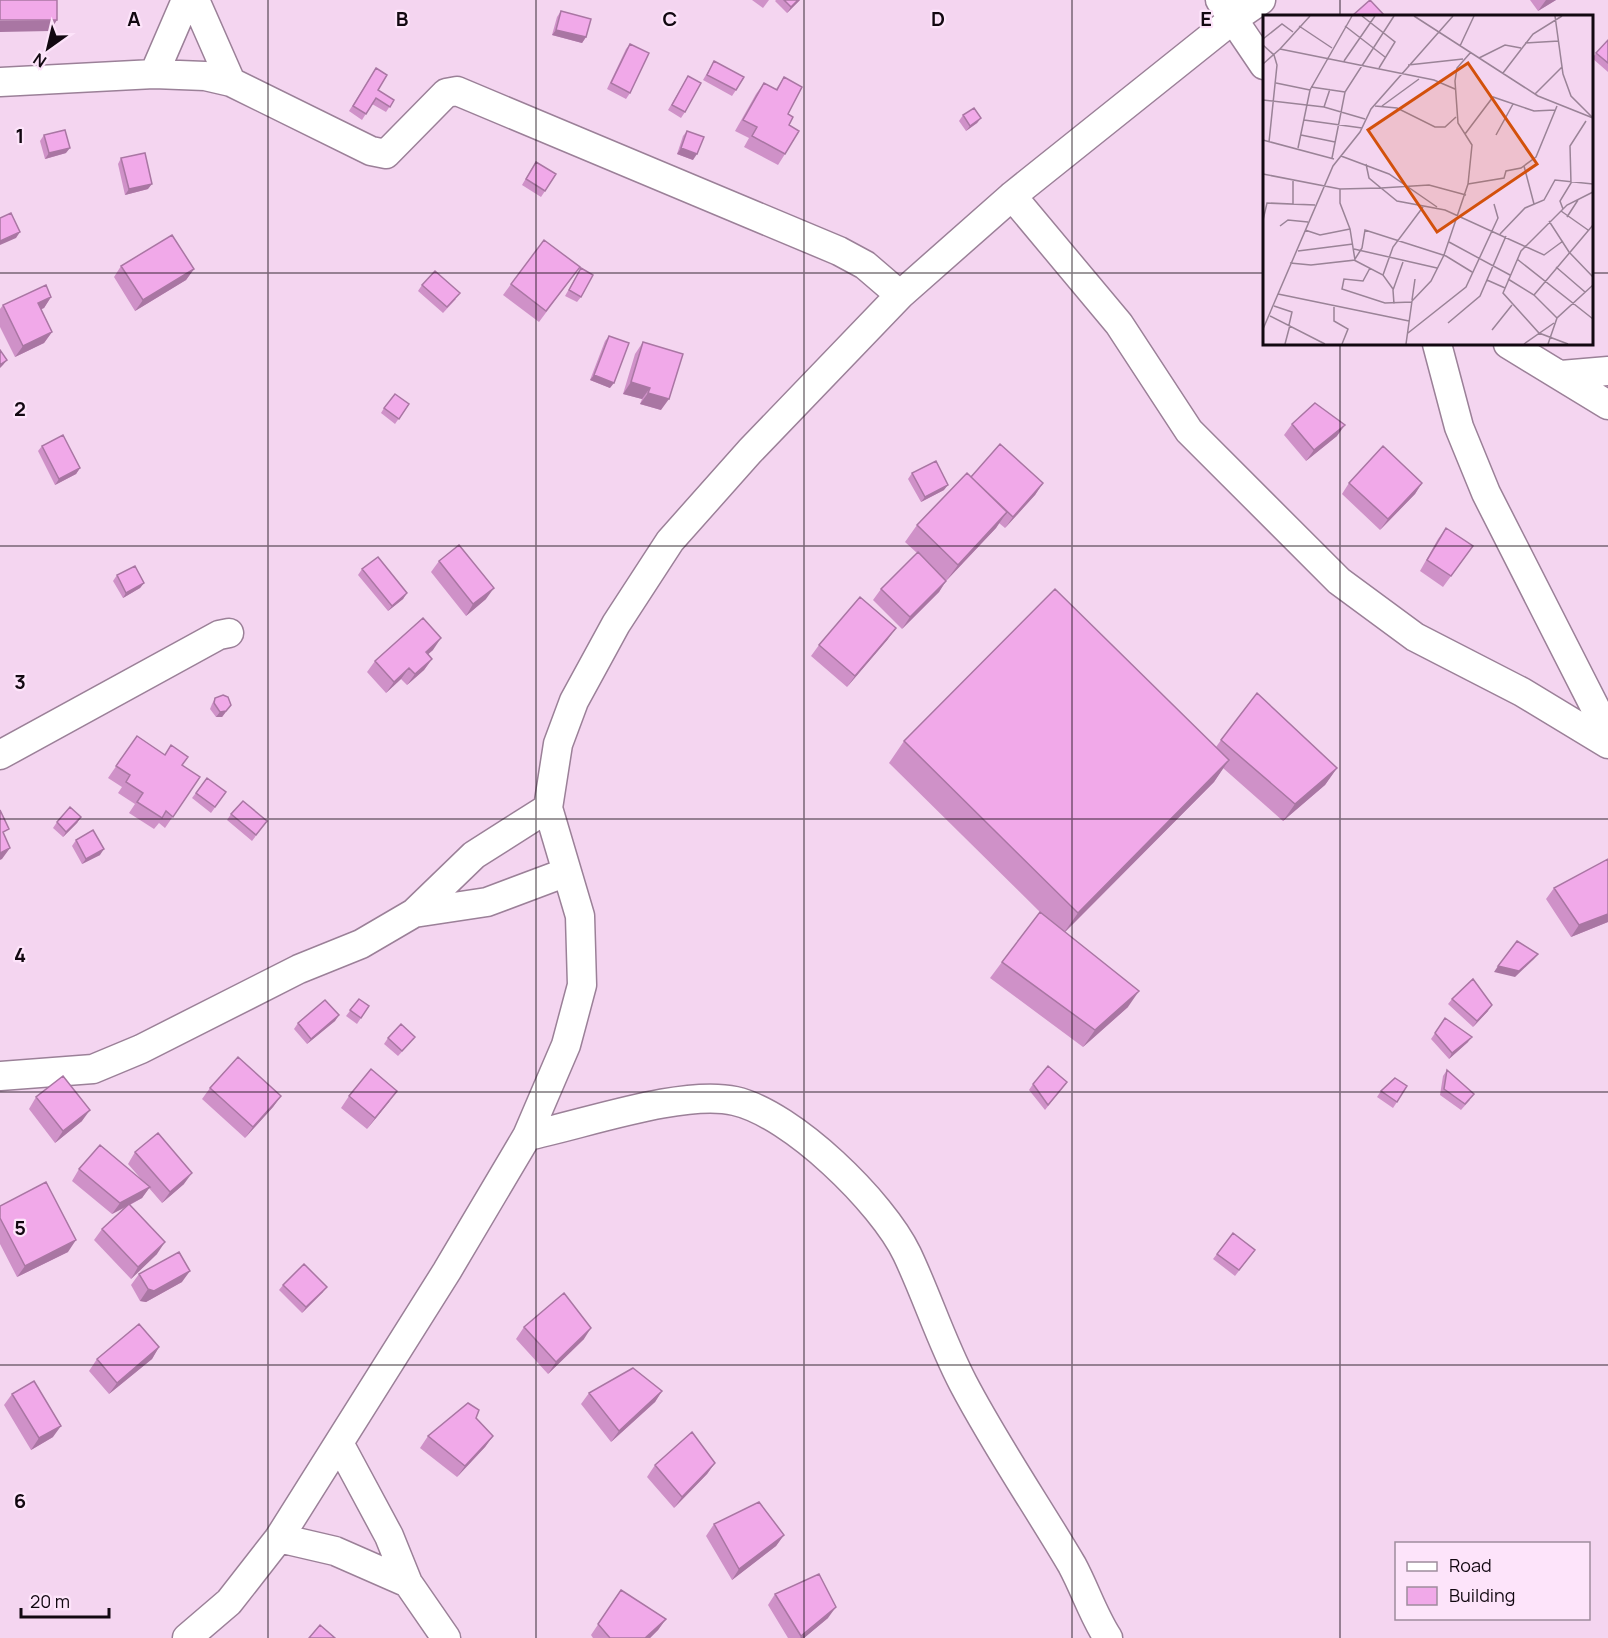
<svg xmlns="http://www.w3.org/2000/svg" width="1608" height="1638" font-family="Manrope,sans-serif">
<rect width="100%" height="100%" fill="#f4d5f0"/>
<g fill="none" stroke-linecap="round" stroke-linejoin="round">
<defs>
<path id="minor" d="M195,0L231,82
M1220,0L1264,65
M154,74L186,0
M0,82L154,74L205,76L231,82L371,151L386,154L446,93L457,91L839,251L865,265L900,295
M1012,196L1119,324L1189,431L1339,581L1415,637L1522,692L1608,744
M1437,344L1459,427L1486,493L1608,733
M1508,344L1608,405
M1561,375L1608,371
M0,755L219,635L229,633
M414,913L474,855L548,808
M0,1076L93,1069L141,1049L299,969L361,944L414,913L487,902L567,872
M527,1136C582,1125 682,1089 735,1101C792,1114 882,1202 907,1254C927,1296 941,1341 963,1383C996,1446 1036,1504 1072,1565C1085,1589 1093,1615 1108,1638
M339,1443L389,1536L408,1583L446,1638
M279,1538L335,1551L408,1583
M187,1638L229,1602L279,1538L447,1271L527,1136L566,1045L582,985L580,916L548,808L558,744L574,701L616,624L670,541L750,451L900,295L1012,196L1232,20L1261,0"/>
</defs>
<use href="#minor" stroke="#9b8098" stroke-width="31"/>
<use href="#minor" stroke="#fff" stroke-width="28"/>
</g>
<path fill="#cf91c8" d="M752,0H769L763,8Z
M776,0H800L787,13L775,1Z
M1530,0H1556L1538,11Z
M561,11L586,37L582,43L552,35L557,17Z
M1608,40V72L1592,58Z
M630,44V93L626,99L607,89L626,49Z
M714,61L736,90L732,96L703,80Z
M376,68L378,90L394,100L386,112L372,104L362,120L349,111Z
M688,76L685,112L681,118L668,110Z
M784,77L789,125L785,154L778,165L744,147L749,138L735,131L756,94L764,83L776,89Z
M963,115L981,118L977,123L966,131L959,121Z
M687,131L693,160L677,154L683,136Z
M44,135L66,153L45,159L40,141Z
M121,158L148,189L125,195L118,164Z
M532,168L545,191L541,197L522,185Z
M121,266L194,269L186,280L135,311L114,277Z
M580,267L539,322L503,295L511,284Z
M581,268V297L577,302L565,296Z
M422,285L456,299L443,313L418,291Z
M51,297L44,308L41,309L52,332L44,343L15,357L0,327V309L3,305Z
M609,336L610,388L590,380L605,341Z
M643,342L661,410L640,404L642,399L623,394L635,354Z
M409,404L395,424L381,413L384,408Z
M1292,424L1337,436L1306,461L1284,435Z
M42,446L80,468L76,474L55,485L38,451Z
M912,473L944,490L921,502L908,479Z
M971,477L1043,483L1035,495L1005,528L999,523L996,528L946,581L939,592L902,629L873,600L881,589L917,553L905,542L917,525Z
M1349,483H1422L1415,494L1380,530L1342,494Z
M1446,528L1465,557L1443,587L1420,571L1438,539Z
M439,561L486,599L466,616L431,572Z
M362,569L407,593L403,599L388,611L358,575Z
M117,575L144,583L140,588L123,598L113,581Z
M888,639L847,687L811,656L819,645Z
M433,650L428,654L432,659L424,670L407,685L401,679L386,693L367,672L375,661Z
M215,698L231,705L222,717H216L210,709L212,704Z
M137,736L164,755L182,765L200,777L165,828L159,823L154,829L129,813L135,804L118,793L122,787L108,778Z
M1221,740L1337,768L1325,785L1283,821L1223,768L1214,782L1065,932L1128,1007L1083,1047L990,978L1002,962L1042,914L889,763L904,741L1216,747Z
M207,778L226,792L211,813L192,798Z
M231,814L267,821L252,841L227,820Z
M81,817L77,823L63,837L53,828L57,822Z
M76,840L100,855L82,864L72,846Z
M1554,888L1608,922L1571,937L1546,899Z
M359,999L369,1006L357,1024L346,1016Z
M1452,999L1488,1011L1473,1027L1448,1004Z
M339,1015L335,1021L307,1044L294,1029L298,1023Z
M1445,1018L1468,1042L1449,1059L1431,1039Z
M388,1038L411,1042L398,1056L384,1044Z
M1447,1070L1470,1100L1461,1110L1440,1095L1443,1076Z
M1067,1082L1045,1110L1029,1090L1033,1084Z
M210,1088L281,1096L273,1107L245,1138L202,1099Z
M1381,1091L1397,1102L1393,1108L1377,1097Z
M349,1096L389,1102L367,1129L341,1108Z
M36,1097L82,1121L55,1143L29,1109Z
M135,1152L184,1184L162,1203L149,1188L142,1198L130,1205L157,1254L131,1279L94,1240L102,1229L128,1206L112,1214L72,1181L79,1169L142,1180L128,1164Z
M0,1206L68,1252L17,1277L0,1244Z
M1233,1233L1255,1250L1235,1276L1213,1259Z
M139,1274L182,1282L146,1302L140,1301L131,1285Z
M283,1285L323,1292L302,1313L279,1290Z
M524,1327L584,1339L548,1374L516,1339Z
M159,1347L152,1359L109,1394L89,1371L97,1359Z
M662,1391L655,1402L611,1442L581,1404L589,1393Z
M12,1394L53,1437L31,1450L4,1405Z
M476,1418L493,1436L485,1447L457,1477L420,1448L428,1436Z
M715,1463L707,1474L674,1508L647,1477L655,1465Z
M714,1524L784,1535L776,1546L732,1580L706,1536Z
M621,1590L666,1619L658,1630L650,1638H593L591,1635Z
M775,1594L828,1618L804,1638H788L768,1605Z"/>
<path fill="#a976a3" d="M798,0H800L787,13L791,7Z
M1546,0H1556L1538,11Z
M57,20L50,31L0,32V21Z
M556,30L586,37L582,43L552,35Z
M981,118L977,123L966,131L970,126Z
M70,148L66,153L45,159L49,153Z
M681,148L697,154L693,160L677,154Z
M152,184L148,189L125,195L129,189Z
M20,232L16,238L0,245V241Z
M194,269L186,280L135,311L143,300Z
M51,297L44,308L31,314L38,303Z
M52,332L44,343L15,357L23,346Z
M7,360L3,365L0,368V365Z
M594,375L614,383L610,388L590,380Z
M631,382L650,388L642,399L623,394Z
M648,393L669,399L661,410L640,404Z
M1345,425L1337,436L1306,461L1314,450Z
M80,468L76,474L55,485L59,479Z
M1043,483L1035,495L1005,528L1013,517Z
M1422,483L1415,494L1380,530L1388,519Z
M948,485L944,490L921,502L925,497Z
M1007,512L996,528L946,581L958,565Z
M946,581L939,592L902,629L910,617Z
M144,583L140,588L123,598L126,593Z
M494,588L486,599L466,616L473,604Z
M407,593L403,599L388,611L392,606Z
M896,628L888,639L847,687L855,676Z
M441,638L433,650L418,663L426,652Z
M432,659L424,670L407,685L415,674Z
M409,668L401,679L386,693L394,682Z
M231,705L222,717H216L220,712Z
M1229,760L1214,782L1063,934L1078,913Z
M1337,768L1325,785L1283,821L1295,804Z
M81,817L77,823L63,837L66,832Z
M10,848L2,859L0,860V853Z
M104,849L100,855L82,864L86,859Z
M1608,914V922L1571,937L1579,925Z
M1538,954L1534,959L1515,977L1494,972L1498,966Z
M1139,991L1128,1007L1083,1047L1095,1030Z
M1492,1005L1488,1011L1473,1027L1477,1021Z
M339,1015L335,1021L307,1044L311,1039Z
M1472,1037L1468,1042L1449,1059L1452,1053Z
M397,1091L389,1102L367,1129L375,1118Z
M281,1096L273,1107L245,1138L253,1127Z
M90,1110L82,1121L55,1143L63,1131Z
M192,1173L184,1184L162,1203L170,1192Z
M150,1187L142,1198L112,1214L120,1203Z
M76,1240L68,1252L17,1277L25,1266Z
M165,1242L157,1254L131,1279L138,1267Z
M190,1271L182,1282L146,1302L140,1301L148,1289Z
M327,1287L323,1292L302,1313L306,1307Z
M591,1328L584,1339L548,1374L556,1362Z
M159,1347L152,1359L109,1394L117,1383Z
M662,1391L655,1402L611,1442L619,1431Z
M61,1426L53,1437L31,1450L39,1438Z
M493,1436L485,1447L457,1477L465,1466Z
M715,1463L707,1474L674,1508L682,1497Z
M784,1535L776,1546L732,1580L739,1569Z
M836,1607L828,1618L804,1638H800Z
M666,1619L658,1630L650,1638H645Z"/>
<path fill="#f1a9e9" stroke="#a976a3" stroke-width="1.5" d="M0,0H57V20H0Z
M784,0H798L791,7Z
M1370,0L1385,16H1352Z
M561,11L591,19L586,37L556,30Z
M1608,40V63L1596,53Z
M630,44L649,53L630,93L611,83Z
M714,61L744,77L736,90L707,75Z
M376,68L387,75L378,90L394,100L390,107L376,98L366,114L353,106Z
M688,76L701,83L685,112L672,105Z
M784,77L802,87L788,114L793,117L789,125L799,131L785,154L752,136L757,127L743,120L764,83L777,90Z
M974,108L981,118L970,126L963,115Z
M65,130L70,148L49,153L44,135Z
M687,131L704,137L697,154L681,148Z
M145,153L152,184L129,189L121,158Z
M536,162L556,174L545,191L526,179Z
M11,213L20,232L0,241V218Z
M172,235L194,269L143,300L121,266Z
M544,240L580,267L546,311L511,284Z
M581,268L593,275L581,297L569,290Z
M435,271L460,293L447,307L422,285Z
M46,285L51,297L38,303L52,332L23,346L3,305Z
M609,336L629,343L614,383L594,375Z
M643,342L683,354L669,399L648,393L650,388L631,382Z
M0,350L7,360L0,365Z
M395,394L409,404L399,419L384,408Z
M1315,403L1345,425L1314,450L1292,424Z
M63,435L80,468L59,479L42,446Z
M1000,444L1043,483L1013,517L971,477Z
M1383,446L1422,483L1388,519L1349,483Z
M936,461L948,485L925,497L912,473Z
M967,473L1007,512L958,565L917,525Z
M1446,528L1473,546L1451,576L1427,560Z
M459,545L494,588L473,604L439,561Z
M918,552L946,581L910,617L881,589Z
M378,557L407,593L392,606L362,569Z
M135,566L144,583L126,593L117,575Z
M1055,589L1229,760L1078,913L904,741Z
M860,597L896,628L855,676L819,645Z
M423,618L441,638L426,652L432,659L415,674L409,668L394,682L375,661Z
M1257,693L1337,768L1295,804L1221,740Z
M223,695L228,697L231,705L226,711L220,712L214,703L215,698Z
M137,736L165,755L171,745L188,757L182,765L200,777L173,817L166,811L162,818L137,802L143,793L126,782L130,775L116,766Z
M207,778L226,792L215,807L196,793Z
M243,801L267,821L256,835L231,814Z
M70,807L81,817L66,832L57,822Z
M0,810L9,829L3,832L10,848L0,853Z
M93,830L104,849L86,859L76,840Z
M1608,859V914L1579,925L1554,888Z
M1040,912L1139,991L1095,1030L1002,962Z
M1517,941L1538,954L1519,971L1498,966Z
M1473,979L1492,1005L1477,1021L1452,999Z
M359,999L369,1006L361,1018L350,1010Z
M325,1000L339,1015L311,1039L298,1023Z
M1445,1018L1472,1037L1452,1053L1435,1033Z
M401,1024L415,1037L402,1051L388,1038Z
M238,1057L281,1096L253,1127L210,1088Z
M1048,1066L1067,1082L1048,1105L1033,1084Z
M371,1069L397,1091L375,1118L349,1096Z
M1447,1070L1474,1094L1465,1104L1444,1089Z
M63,1076L90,1110L63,1131L36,1097Z
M1395,1078L1407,1086L1397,1102L1381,1091Z
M158,1133L192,1173L170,1192L135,1152Z
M100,1145L150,1187L120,1203L79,1169Z
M46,1182L76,1240L25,1266L0,1218V1206Z
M129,1204L165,1242L138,1267L102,1229Z
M1233,1233L1255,1250L1239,1270L1217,1254Z
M179,1252L190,1271L154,1291L148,1289L139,1274Z
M304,1264L327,1287L306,1307L283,1285Z
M564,1293L591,1328L556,1362L524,1327Z
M139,1324L159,1347L117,1383L97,1359Z
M633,1368L662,1391L619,1431L589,1393Z
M34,1381L61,1426L39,1438L12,1394Z
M468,1403L479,1410L476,1418L493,1436L465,1466L428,1436Z
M692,1432L715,1463L682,1497L655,1465Z
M759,1502L784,1535L739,1569L714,1524Z
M819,1574L836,1607L801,1636L775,1594Z
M621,1590L666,1619L645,1638H610L598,1624Z
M320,1625L335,1638H309Z"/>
<path fill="none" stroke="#120811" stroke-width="1.5" stroke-opacity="0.55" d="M268,0V1638M536,0V1638M804,0V1638M1072,0V1638M1340,0V16M0,273H1264M1592,273H1608M1340,344V1638M0,546H1608M0,819H1608M0,1092H1608M0,1365H1608"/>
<g transform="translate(1263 15)">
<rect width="330" height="330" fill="#f4d5f0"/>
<path fill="none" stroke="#9a8397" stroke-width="1.5" d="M47,1L17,34L171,65L192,74M99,1L132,27L116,53M151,1L275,81L330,103M292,1L300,59L308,81L329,102M36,11L69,33M82,11L122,42M0,24L19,9L30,17M262,28L296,26M0,30L11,40L14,50L6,127M197,31L211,1M216,43L242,30L258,33M81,46L112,1M0,49L17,34M145,50L200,44M240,58L270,19L299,1M13,68L47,75M48,72L82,77M272,79L299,52M0,85L61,92L102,104M112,91L134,93L172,112H182L193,102M119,91L156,64M61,92L67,74M41,105L99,113M202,119L230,82L271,96L292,95M38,120L72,127M233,120L250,89M0,125L71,144M35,133L47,75L89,1M78,141L126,159L174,192M69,143L82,77L131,1M103,149L106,163L118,173L166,170L203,180M261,151L271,189M330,151V172M0,159L77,174L118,173L134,186L182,195L281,240L300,226M205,169L241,163L243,156L258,153L273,142L294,91M30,190V165M300,194L297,186L308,168L307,131L323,106M298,196L325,215M304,202L315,185M0,205L4,188L52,190M286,206L306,237L330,262M17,211L25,205L45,207M42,215L57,220L87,214M237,219L262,193L281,185L292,165L330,169M186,227L247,260M91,234L174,253M35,236L90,229M92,244L99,233L102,215L183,241L209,257M254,244L330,304M91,245L120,260L130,274M27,248L48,250L92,245L87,214L77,188V174M293,252L322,277M107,253L100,266L81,264L79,274L122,288L149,287M120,260L130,232L160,192M245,264L271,280L294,303M224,265L242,273M15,279L146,306M271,280L330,210M149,285L152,264M131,289L130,275L140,247M11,291L29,297L26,310M71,292V306L85,314L79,329M7,301L62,329M185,308L217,281L243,221M0,314L70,151L97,117L108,94L190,1M229,315L249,290M145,318L203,272L235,203L231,189M22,329L27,310M143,329L149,286L168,266L181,240L205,169L209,130L195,108L192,66L194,53L208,37M261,329L291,308M285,329L294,303L330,270M305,329L276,318L240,278L258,236L304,190L330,177"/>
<path fill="#d3510c" fill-opacity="0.15" stroke="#d3510c" stroke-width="3" d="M205,48L274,149L174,217L105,115Z"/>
<rect width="330" height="330" fill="none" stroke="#120811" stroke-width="3"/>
</g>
<g font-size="20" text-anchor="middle" font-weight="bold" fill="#120811" stroke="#fde4fa" stroke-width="4.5" stroke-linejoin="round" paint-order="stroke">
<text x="134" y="26">A</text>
<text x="402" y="26">B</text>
<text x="670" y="26">C</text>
<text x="938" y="26">D</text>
<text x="1206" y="26">E</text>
<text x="20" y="143">1</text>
<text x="20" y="416">2</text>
<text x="20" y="689">3</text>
<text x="20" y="962">4</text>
<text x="20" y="1235">5</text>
<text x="20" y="1508">6</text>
</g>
<rect x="1395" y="1542" width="195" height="78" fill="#fde4fa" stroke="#9f8c9d" stroke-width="1.5"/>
<rect x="1407" y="1562" width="30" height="9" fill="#ffffff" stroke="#9f8c9d" stroke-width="1.5"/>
<text x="1449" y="1572" font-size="18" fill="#120811">Road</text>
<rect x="1407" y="1587" width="30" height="18" fill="#f1a9e9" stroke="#9f8c9d" stroke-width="1.5"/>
<text x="1449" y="1602" font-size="18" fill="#120811">Building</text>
<g transform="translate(48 48) rotate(214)" stroke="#fde4fa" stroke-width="4.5" paint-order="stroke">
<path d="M0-4.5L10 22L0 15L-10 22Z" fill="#120811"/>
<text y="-9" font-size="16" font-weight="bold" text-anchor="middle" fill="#120811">N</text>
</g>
<path d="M21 1608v9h88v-9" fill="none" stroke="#120811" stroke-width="3"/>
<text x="30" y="1608" font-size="18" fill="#120811" stroke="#fde4fa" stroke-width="4.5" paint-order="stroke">20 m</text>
</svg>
